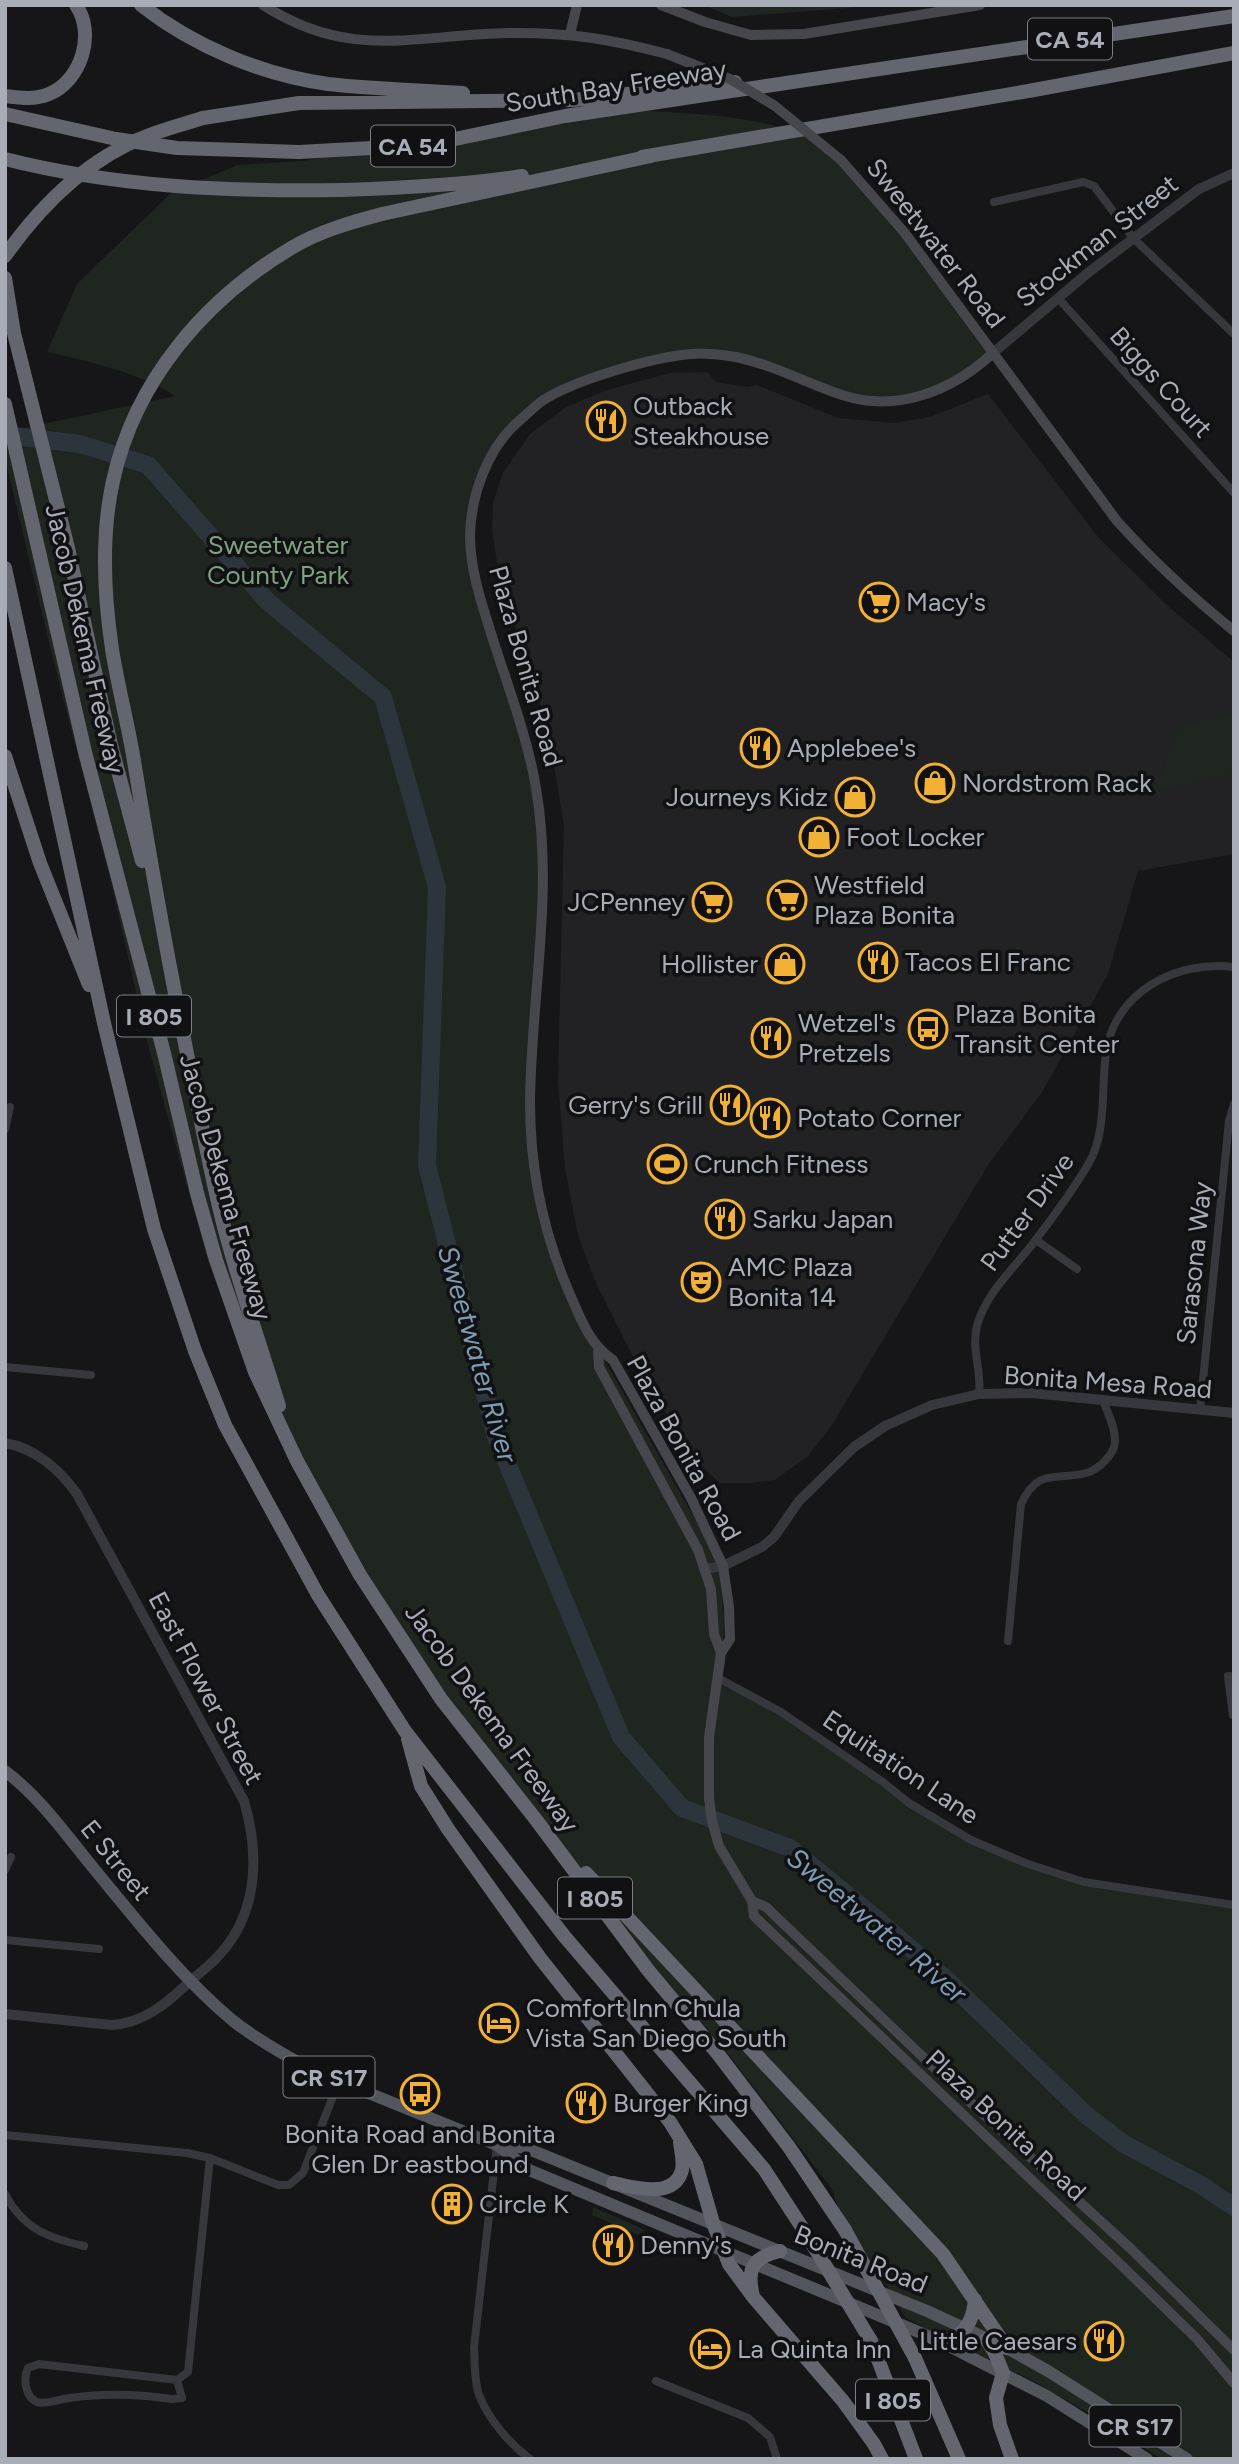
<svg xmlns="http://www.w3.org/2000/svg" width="1239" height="2464" font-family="Figtree,sans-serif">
<rect width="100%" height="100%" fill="#161618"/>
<path fill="#222225" d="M707,372L716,382L747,387L757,385L838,418L894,423L930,417L988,394L1099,538L1169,607L1234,662V854L1138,871L1108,974L1042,1092L988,1165L830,1428L808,1456L775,1480L750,1483H720L692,1458L632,1355L596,1283L578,1235L565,1169L558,1081L564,826L547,722L531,680L497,563L492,529L493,503L503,473L530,434L566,407L607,390L670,373Z"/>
<path fill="#1e261f" d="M704,5H885L732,17Z
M616,109C672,113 766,113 815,141C824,147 833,154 842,160L993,353L932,393L862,399L771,366L692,353L594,378L527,413L484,472L471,549L528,748L543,843L530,1094L541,1203L580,1317L700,1528L719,1569L724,1620L723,1648L717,1683L781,1712L959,1834L1102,1889L1234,1907V2459H1161L1106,2423L1035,2382L906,2318L886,2284L845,2230L832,2189L725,2050L653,1966L442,1701L359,1575L253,1374L207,1258L149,1049L112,886L55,667L5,459V432L175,396C143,374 85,360 47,352L77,284L170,194L237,165L303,161L450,133Z
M1234,715V774L1156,790L1179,725Z
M593,2207L639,2227L644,2230L641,2236L592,2215Z"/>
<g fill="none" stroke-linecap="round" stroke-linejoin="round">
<path stroke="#2c353c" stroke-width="18" d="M5,435L80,444L148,465L268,602L383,697L437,887L427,1165L495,1434L621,1737L682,1808L790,1848L878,1920L948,1981L1085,2114L1124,2144L1201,2185L1234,2207"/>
<path stroke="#37383d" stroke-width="8" d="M994,202L1083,182L1094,186L1134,239L1234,334
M1058,298L1234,493
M5,1129L10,1107
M1036,1240L1077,1269
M5,1367L91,1375
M979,1394C982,1371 971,1350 977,1326C985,1295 1012,1270 1031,1246C1051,1220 1072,1192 1089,1163C1107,1132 1101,1087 1106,1053C1115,991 1177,960 1234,967
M1200,1410L1229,1121L1234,1104
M1008,1641L1021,1504C1038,1467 1056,1481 1086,1473C1098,1470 1114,1455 1115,1442C1116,1428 1107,1412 1103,1400
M718,1678L781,1712L883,1782L909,1803L971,1840L1028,1864L1084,1882L1234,1905
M1233,1715L1228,1676L1234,1677
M5,1870L11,1857
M5,1940L99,1949
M5,2135L187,2153L210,2158L278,2185H289L303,2173L339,2081
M497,2145L474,2347C475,2362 474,2381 479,2395C489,2420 509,2443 530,2459
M5,2194C23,2229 49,2238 84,2246
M177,2380L182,2398L172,2399C139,2394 103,2393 69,2398C60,2399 45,2405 37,2402C25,2397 23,2378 28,2368L39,2364L177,2380L188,2372L210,2158
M656,2381L748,2418L770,2437L777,2459"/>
<path stroke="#37383d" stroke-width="10" d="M993,353L1089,272L1199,189L1234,173
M5,1443C35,1448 60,1470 77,1494L244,1801C259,1852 259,1910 221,1953C211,1965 198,1974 186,1985C165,2005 142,2023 112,2025L5,2014
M704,1569L723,1566L762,1547L774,1537L799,1501L854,1447L885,1426L932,1405L979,1394L1032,1393L1234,1413"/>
<path stroke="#45474d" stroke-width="10" d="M263,5C350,61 414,35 508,33C568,32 610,39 667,54
M661,5L705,22L751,35L804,34L980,5
M570,34L577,5
M841,160L904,232L1117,521C1153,561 1192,597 1234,631
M993,353C952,391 897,413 842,395C806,383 774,365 736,357C723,355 705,352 691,354C653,357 574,380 542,401C534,407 527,414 519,421C488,447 471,495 470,535C470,568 480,598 490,630C506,682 527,734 536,788C554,892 531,998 530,1102C530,1167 543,1232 569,1292C580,1317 589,1344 613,1360L691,1498L723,1566L729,1607L730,1639L721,1653L709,1737V1798L712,1821L719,1846L752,1901L754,1916L1118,2262L1197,2339L1234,2383
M598,1350L599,1367L698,1550L711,1589L714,1634L721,1653
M752,1901L766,1907L969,2101L1130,2248L1234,2350"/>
<path stroke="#53555c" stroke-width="12" d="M5,1771C41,1798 67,1836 95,1870C138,1922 180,1976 232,2020C257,2040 286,2056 314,2071L497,2145L529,2170L933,2338L1047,2396L1147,2459
M498,2145L526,2148L927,2311L1007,2348L1048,2371L1187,2459"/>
<path stroke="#63666e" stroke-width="14" d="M141,5C193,46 262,75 328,84C372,89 418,90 463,93
M5,96C21,98 34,100 49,94C81,81 96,34 76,5
M5,114L116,139L177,148L299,152L426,145L565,116L1234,16
M203,118L299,103L573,100L735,82
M642,157L1034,90L1234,53
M5,159C115,187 230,192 342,190C403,188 462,185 522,176
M5,278L14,333L68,548L111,745L142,861
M5,404L85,752L164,1053L197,1193L216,1260L255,1372L297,1461L360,1575L441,1699L537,1821L648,1970L718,2054L789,2147L845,2230
M5,568L104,1023L154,1229L195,1351L225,1425L318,1595L405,1731L565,1937L764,2169L805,2232
M5,756L40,863L89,985
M279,1406C263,1353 244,1299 229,1245C214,1193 205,1140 194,1087C171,979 152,871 134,761C128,724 118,687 112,649C104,595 101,535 113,481C135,380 206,298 293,247C320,231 352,222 382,214L651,156
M408,1739L421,1786L448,1829L540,1958L670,2122L696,2164L713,2223L729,2264L754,2298L843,2401L874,2444L882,2459
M586,1873L943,2254L1007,2348
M613,2183C634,2187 674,2200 682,2170C684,2161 681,2151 680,2142
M753,2296C746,2269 753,2257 780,2251
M933,2338L953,2340C968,2328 973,2319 975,2300
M986,2339L994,2351L1003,2373L996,2398L1000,2425L1012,2459
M871,2341L916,2459
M915,2358L959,2459"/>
<path stroke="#45474d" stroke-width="10" d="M667,54L730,79L775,106L841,160"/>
<path stroke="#63666e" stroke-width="14" d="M5,256C41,205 87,159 147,136C165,129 184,124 203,118
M845,2230L915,2358
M805,2232L871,2341"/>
</g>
<defs>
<symbol id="restaurant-ring" viewBox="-11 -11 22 22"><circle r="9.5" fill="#111113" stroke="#f2b134" stroke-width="1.5"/><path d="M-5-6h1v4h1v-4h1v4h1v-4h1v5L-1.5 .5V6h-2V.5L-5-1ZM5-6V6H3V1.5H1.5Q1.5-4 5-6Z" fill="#f2b134"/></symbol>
<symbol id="supermarket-ring" viewBox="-11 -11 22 22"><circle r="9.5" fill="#111113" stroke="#f2b134" stroke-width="1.5"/><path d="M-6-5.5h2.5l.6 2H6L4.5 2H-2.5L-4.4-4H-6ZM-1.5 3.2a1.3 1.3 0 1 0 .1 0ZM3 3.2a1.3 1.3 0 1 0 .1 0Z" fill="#f2b134"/></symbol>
<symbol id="shop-ring" viewBox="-11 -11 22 22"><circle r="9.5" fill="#111113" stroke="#f2b134" stroke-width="1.5"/><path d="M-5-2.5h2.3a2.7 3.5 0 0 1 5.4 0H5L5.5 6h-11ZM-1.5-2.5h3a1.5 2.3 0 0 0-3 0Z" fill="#f2b134"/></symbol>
<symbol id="bus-ring" viewBox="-11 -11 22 22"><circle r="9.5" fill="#111113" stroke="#f2b134" stroke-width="1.5"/><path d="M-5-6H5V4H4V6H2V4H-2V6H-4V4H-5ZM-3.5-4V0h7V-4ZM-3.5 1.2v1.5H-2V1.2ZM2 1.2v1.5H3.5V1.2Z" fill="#f2b134"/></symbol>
<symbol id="stadium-ring" viewBox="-11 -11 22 22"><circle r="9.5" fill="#111113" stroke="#f2b134" stroke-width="1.5"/><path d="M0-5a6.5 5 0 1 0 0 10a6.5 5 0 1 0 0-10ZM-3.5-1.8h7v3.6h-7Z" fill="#f2b134"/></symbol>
<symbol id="theatre-ring" viewBox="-11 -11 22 22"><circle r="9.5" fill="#111113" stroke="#f2b134" stroke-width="1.5"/><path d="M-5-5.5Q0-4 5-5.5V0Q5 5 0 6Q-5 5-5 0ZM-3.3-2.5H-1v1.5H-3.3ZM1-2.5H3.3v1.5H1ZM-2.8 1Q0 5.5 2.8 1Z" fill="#f2b134"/></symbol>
<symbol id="hotel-ring" viewBox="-11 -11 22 22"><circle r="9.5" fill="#111113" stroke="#f2b134" stroke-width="1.5"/><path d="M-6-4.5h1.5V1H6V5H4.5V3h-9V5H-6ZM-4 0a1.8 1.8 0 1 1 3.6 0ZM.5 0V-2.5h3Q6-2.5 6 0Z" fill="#f2b134"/></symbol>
<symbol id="building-ring" viewBox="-11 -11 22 22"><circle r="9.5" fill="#111113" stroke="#f2b134" stroke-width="1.5"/><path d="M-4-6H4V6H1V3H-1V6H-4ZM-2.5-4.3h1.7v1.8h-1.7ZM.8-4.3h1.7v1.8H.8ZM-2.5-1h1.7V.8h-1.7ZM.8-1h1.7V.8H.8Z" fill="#f2b134"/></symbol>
</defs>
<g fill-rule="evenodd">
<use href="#restaurant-ring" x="584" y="399" width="44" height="44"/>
<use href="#supermarket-ring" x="857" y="580" width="44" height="44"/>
<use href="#restaurant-ring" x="738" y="726" width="44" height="44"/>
<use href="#shop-ring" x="913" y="761" width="44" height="44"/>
<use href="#shop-ring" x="833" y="775" width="44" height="44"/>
<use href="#shop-ring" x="797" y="815" width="44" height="44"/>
<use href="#supermarket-ring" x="765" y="878" width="44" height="44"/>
<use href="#supermarket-ring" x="690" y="880" width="44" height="44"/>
<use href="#restaurant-ring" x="856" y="940" width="44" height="44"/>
<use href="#shop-ring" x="763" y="942" width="44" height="44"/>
<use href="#bus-ring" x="906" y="1007" width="44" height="44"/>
<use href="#restaurant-ring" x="749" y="1016" width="44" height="44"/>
<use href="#restaurant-ring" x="708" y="1083" width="44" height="44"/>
<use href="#restaurant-ring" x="748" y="1096" width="44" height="44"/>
<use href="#stadium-ring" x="645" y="1142" width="44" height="44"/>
<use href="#restaurant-ring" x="703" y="1197" width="44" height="44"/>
<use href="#theatre-ring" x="679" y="1260" width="44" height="44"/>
<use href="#hotel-ring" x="477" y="2001" width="44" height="44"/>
<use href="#bus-ring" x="398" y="2072" width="44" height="44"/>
<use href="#restaurant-ring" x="564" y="2081" width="44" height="44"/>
<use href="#building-ring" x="430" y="2182" width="44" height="44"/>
<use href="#restaurant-ring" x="591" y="2223" width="44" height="44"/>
<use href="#restaurant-ring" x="1082" y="2319" width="44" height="44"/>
<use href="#hotel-ring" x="688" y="2327" width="44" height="44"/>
</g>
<g text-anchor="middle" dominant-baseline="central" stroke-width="7" stroke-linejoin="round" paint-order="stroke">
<g fill="#111113" stroke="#7b7e86" stroke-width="2">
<rect x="1028" y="18.5" width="84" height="41" rx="5"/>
<rect x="371" y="125.5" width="84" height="41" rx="5"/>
<rect x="117" y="995.5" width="74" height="41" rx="5"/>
<rect x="558" y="1877.5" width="74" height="41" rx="5"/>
<rect x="283.5" y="2056.5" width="91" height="41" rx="5"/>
<rect x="856" y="2379.5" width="74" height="41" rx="5"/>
<rect x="1089.5" y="2405.5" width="91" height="41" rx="5"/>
</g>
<g font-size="24" font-weight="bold" fill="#a8adb8">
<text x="1070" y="39">CA 54</text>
<text x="413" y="146">CA 54</text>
<text x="154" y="1016">I 805</text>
<text x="595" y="1898">I 805</text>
<text x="329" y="2077">CR S17</text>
<text x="893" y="2400">I 805</text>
<text x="1135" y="2426">CR S17</text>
</g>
<g font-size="26" fill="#a8adb8" stroke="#111113">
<text transform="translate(616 86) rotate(-9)">South Bay Freeway</text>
<text transform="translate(1097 241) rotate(-38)">Stockman Street</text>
<text transform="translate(936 243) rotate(52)">Sweetwater Road</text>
<text transform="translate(1161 382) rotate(48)">Biggs Court</text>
<text transform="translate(85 639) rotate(77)">Jacob Dekema Freeway</text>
<text transform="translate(526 666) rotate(74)">Plaza Bonita Road</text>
<text transform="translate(226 1187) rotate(74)">Jacob Dekema Freeway</text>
<text transform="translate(1027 1212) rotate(-54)">Putter Drive</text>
<text transform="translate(1194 1263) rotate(-84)">Sarasona Way</text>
<text transform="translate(1108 1382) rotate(4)">Bonita Mesa Road</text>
<text transform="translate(684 1448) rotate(61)">Plaza Bonita Road</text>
<text transform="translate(206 1688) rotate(62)">East Flower Street</text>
<text transform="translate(492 1718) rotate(54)">Jacob Dekema Freeway</text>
<text transform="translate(901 1767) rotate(34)">Equitation Lane</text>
<text transform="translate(116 1860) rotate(51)">E Street</text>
<text transform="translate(1006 2125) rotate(43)">Plaza Bonita Road</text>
<text transform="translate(861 2259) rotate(22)">Bonita Road</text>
</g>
<g font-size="26" fill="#a8adb8" stroke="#111113" text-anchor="start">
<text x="633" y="406">Outback<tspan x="633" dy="30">Steakhouse</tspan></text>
<text x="906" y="602">Macy's</text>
<text x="787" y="748">Applebee's</text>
<text x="962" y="783">Nordstrom Rack</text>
<text x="828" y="797" text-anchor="end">Journeys Kidz</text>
<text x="846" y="837">Foot Locker</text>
<text x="814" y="885">Westfield<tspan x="814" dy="30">Plaza Bonita</tspan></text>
<text x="685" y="902" text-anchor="end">JCPenney</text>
<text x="905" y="962">Tacos El Franc</text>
<text x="758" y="964" text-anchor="end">Hollister</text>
<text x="955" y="1014">Plaza Bonita<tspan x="955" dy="30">Transit Center</tspan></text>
<text x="798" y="1023">Wetzel's<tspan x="798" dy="30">Pretzels</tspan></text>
<text x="703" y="1105" text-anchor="end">Gerry's Grill</text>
<text x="797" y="1118">Potato Corner</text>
<text x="694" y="1164">Crunch Fitness</text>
<text x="752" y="1219">Sarku Japan</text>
<text x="728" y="1267">AMC Plaza<tspan x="728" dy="30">Bonita 14</tspan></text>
<text x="526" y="2008">Comfort Inn Chula<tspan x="526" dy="30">Vista San Diego South</tspan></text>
<text x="613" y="2103">Burger King</text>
<text x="420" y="2134" text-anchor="middle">Bonita Road and Bonita<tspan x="420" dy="30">Glen Dr eastbound</tspan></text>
<text x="479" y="2204">Circle K</text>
<text x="640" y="2245">Denny's</text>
<text x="1077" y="2341" text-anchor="end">Little Caesars</text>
<text x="737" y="2349">La Quinta Inn</text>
</g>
<g font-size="26" fill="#7fa381" stroke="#111113">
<text x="278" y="545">Sweetwater<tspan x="278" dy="30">County Park</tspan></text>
</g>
<g font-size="28" font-style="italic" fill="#7f9bb3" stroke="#111113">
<text transform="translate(478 1354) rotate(74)">Sweetwater River</text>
<text transform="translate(877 1925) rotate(40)">Sweetwater River</text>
</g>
</g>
<rect width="1239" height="2464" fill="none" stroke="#a8adb8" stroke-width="14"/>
</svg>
